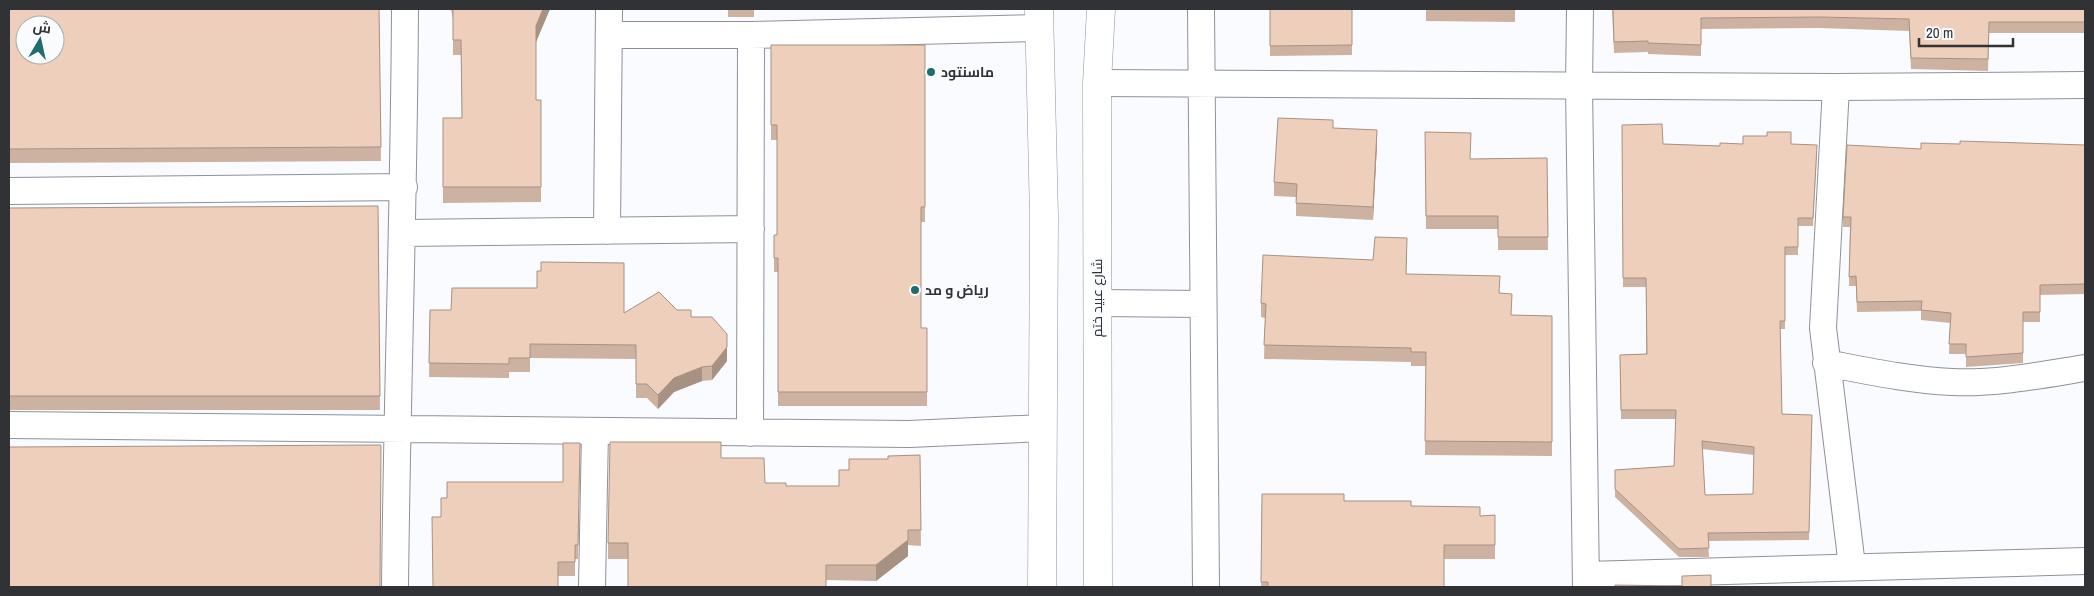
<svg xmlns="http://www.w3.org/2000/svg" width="2094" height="596" font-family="'Archivo Narrow',Cairo,sans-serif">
<rect width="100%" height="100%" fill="#f9fbff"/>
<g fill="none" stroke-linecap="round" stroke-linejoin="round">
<defs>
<path id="street" d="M1201,9L1206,587
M1580,9L1579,86L1586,587
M609,35H751L1039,28
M1097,83L1836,87L2085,85
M1836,87L1823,328L1852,566
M9,191L404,187
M607,231L609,9
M402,233L751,229
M1097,303L1203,304
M1826,363C1868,371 1909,380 1952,382C1996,384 2041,375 2085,368
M9,425L909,434L1043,428
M750,433L751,35
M1586,575L2085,561
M395,587C397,394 404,202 405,9
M592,587L595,432"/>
<path id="primary" d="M1039,9L1044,216L1042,587
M1098,587L1097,83L1101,9"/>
</defs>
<use href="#street" stroke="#8d919a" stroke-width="28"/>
<use href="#primary" stroke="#8d919a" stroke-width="29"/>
<use href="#street" stroke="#fff" stroke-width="26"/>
<use href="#primary" stroke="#fff" stroke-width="28"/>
</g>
<path fill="#cdb2a1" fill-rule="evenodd" d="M9,9H379L381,161L9,163Z
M451,9H550L536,42V100H541V202L443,203V118H462L461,55H453V20Z
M728,9H754V17H728Z
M1270,9H1352V55L1270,56Z
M1426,9H1515V22L1426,21Z
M1612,9H2085V33H1989L1988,71L1911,69L1909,31L1820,28L1701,29V56L1648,54V52L1614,53Z
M771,45H925V222H921V328H927V406H778V272H774V235H777V140H771Z
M1622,125L1663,144L1720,146L1743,144H1791L1817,153L1813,226H1798V255H1785V329H1780L1782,414L1812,415L1809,540L1708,541L1709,557H1679L1615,497V470L1674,466L1676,419H1621L1620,355L1646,354V287H1623ZM1702,449L1754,455L1753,494L1705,495Z
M1333,128L1377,144L1373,220L1296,216V197L1274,196V182Z
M1425,132L1470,159L1547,158L1548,250H1498V229H1426Z
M1921,149L2085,151V294L2040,295V322H2023V363L1966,367V354H1949L1950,323L1921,320V311L1857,312L1856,286H1849L1850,227H1843V217Z
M378,206L380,410H9V208Z
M1407,252L1406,274L1499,293L1511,315L1552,316V456L1425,455L1426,366H1411V362L1264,359L1265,318L1261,317V303L1373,260Z
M537,288L624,313L677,310L727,334V361L712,380L702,381L674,392L658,409L647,398H636V359L530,358V372H509V378L429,377L430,310H451Z
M580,443L578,559H575V576H558L441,517L447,498L563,482Z
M920,455L921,546L908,545V556L876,581L826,580L628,559H608V543L721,458L765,483L786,486H839L849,470L888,459Z
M1262,494L1411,506L1480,516L1495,515V559H1444V587H1261Z"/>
<path fill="#a79183" d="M543,9H550L536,42V26Z
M1377,130V144L1373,220V207Z
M727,347V361L712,380V366Z
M702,367V381L674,392L658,409V395L674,378Z
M908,540V556L876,581V565Z"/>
<path fill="#eecfbb" stroke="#a79183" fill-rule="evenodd" d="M9,9H379L381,147L9,149ZM25,25H55V55H25Z
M453,9H543L536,26V100H541V187H443V118H462L461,40H453Z
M1270,9H1352V45L1270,46Z
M1613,9H2085V22H1989L1988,59L1911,58L1909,19L1820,17L1701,18V45L1648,43V41L1614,42Z
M771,45H925V207H921V328H927V392H778V258H774V235H777V125H771Z
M1278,118L1333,120V128L1377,130L1373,207L1296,203L1297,184L1274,182Z
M1662,124L1663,144L1720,146V143L1743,144V136H1767V132H1791V144L1817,145L1813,218H1798V247H1785V321H1780L1782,414L1812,415L1809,532L1708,533L1709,548L1679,549L1615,489V470L1674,466L1676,410H1621L1620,355L1647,354L1646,278H1623L1622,125ZM1702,441L1754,447L1753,494L1705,495Z
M1425,132L1471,133L1470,159L1547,158L1548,237H1498V216H1426Z
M1960,141L2085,145V284L2040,285V312H2023V353L1966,357V344H1949L1951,313L1921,310L1922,301L1857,302L1856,276L1849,277L1851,217H1843L1847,145L1921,149V143L1960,144Z
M378,206L380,396H9V208Z
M1375,237L1407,238L1406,274L1500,276L1499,293L1512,294L1511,315L1552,316V442L1425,441L1426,352H1411V348L1264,345L1266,304L1261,303L1263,255L1373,260Z
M541,262L624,263V313L659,292L677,310H691V317H712L727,334V347L712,366L702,367L674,378L658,395L647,384H636V345L530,344V358H509V364L429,363L430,310H451L452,288H537V271H541Z
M610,442H721V458H764L765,483H786V486H839V470H849V459H888V456L920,455L921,530H908V540L876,565H826V587H628V543H608Z
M563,443H580L578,545H575V562H558V587H433L432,517H441V498H447V482H563Z
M381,445L380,587H9V447Z
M1262,494H1344V501H1411V506L1480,507V516L1495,515V545H1444V587H1268V582H1261Z
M1711,575V587H1615V585L1682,586V576Z"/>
<g fill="#206c6f" stroke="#f9fbff" stroke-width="2">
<circle cx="931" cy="72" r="5"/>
<circle cx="915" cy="290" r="5"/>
</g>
<g text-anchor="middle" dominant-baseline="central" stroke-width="4" stroke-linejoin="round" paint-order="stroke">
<g font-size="14" font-weight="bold" fill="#303236" stroke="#f9fbff" text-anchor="start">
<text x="941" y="72">ماسنتود</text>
<text x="925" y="290">رياض و مد</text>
</g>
<g font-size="14" fill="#303236" stroke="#f9fbff">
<text transform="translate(1097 298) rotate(-90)">شارع عبيد ختم</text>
</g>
</g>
<rect width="2094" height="596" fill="none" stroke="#303236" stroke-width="20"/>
<g transform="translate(40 40) rotate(9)"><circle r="24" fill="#f9fbff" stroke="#a9abaf"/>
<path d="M0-4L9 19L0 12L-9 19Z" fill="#206c6f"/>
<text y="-8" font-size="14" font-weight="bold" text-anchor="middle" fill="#303236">ش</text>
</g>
<path d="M1919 38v8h94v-8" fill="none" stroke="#303236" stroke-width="2.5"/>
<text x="1926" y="38" font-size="15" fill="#303236" stroke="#f9fbff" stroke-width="4" paint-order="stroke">20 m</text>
</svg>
